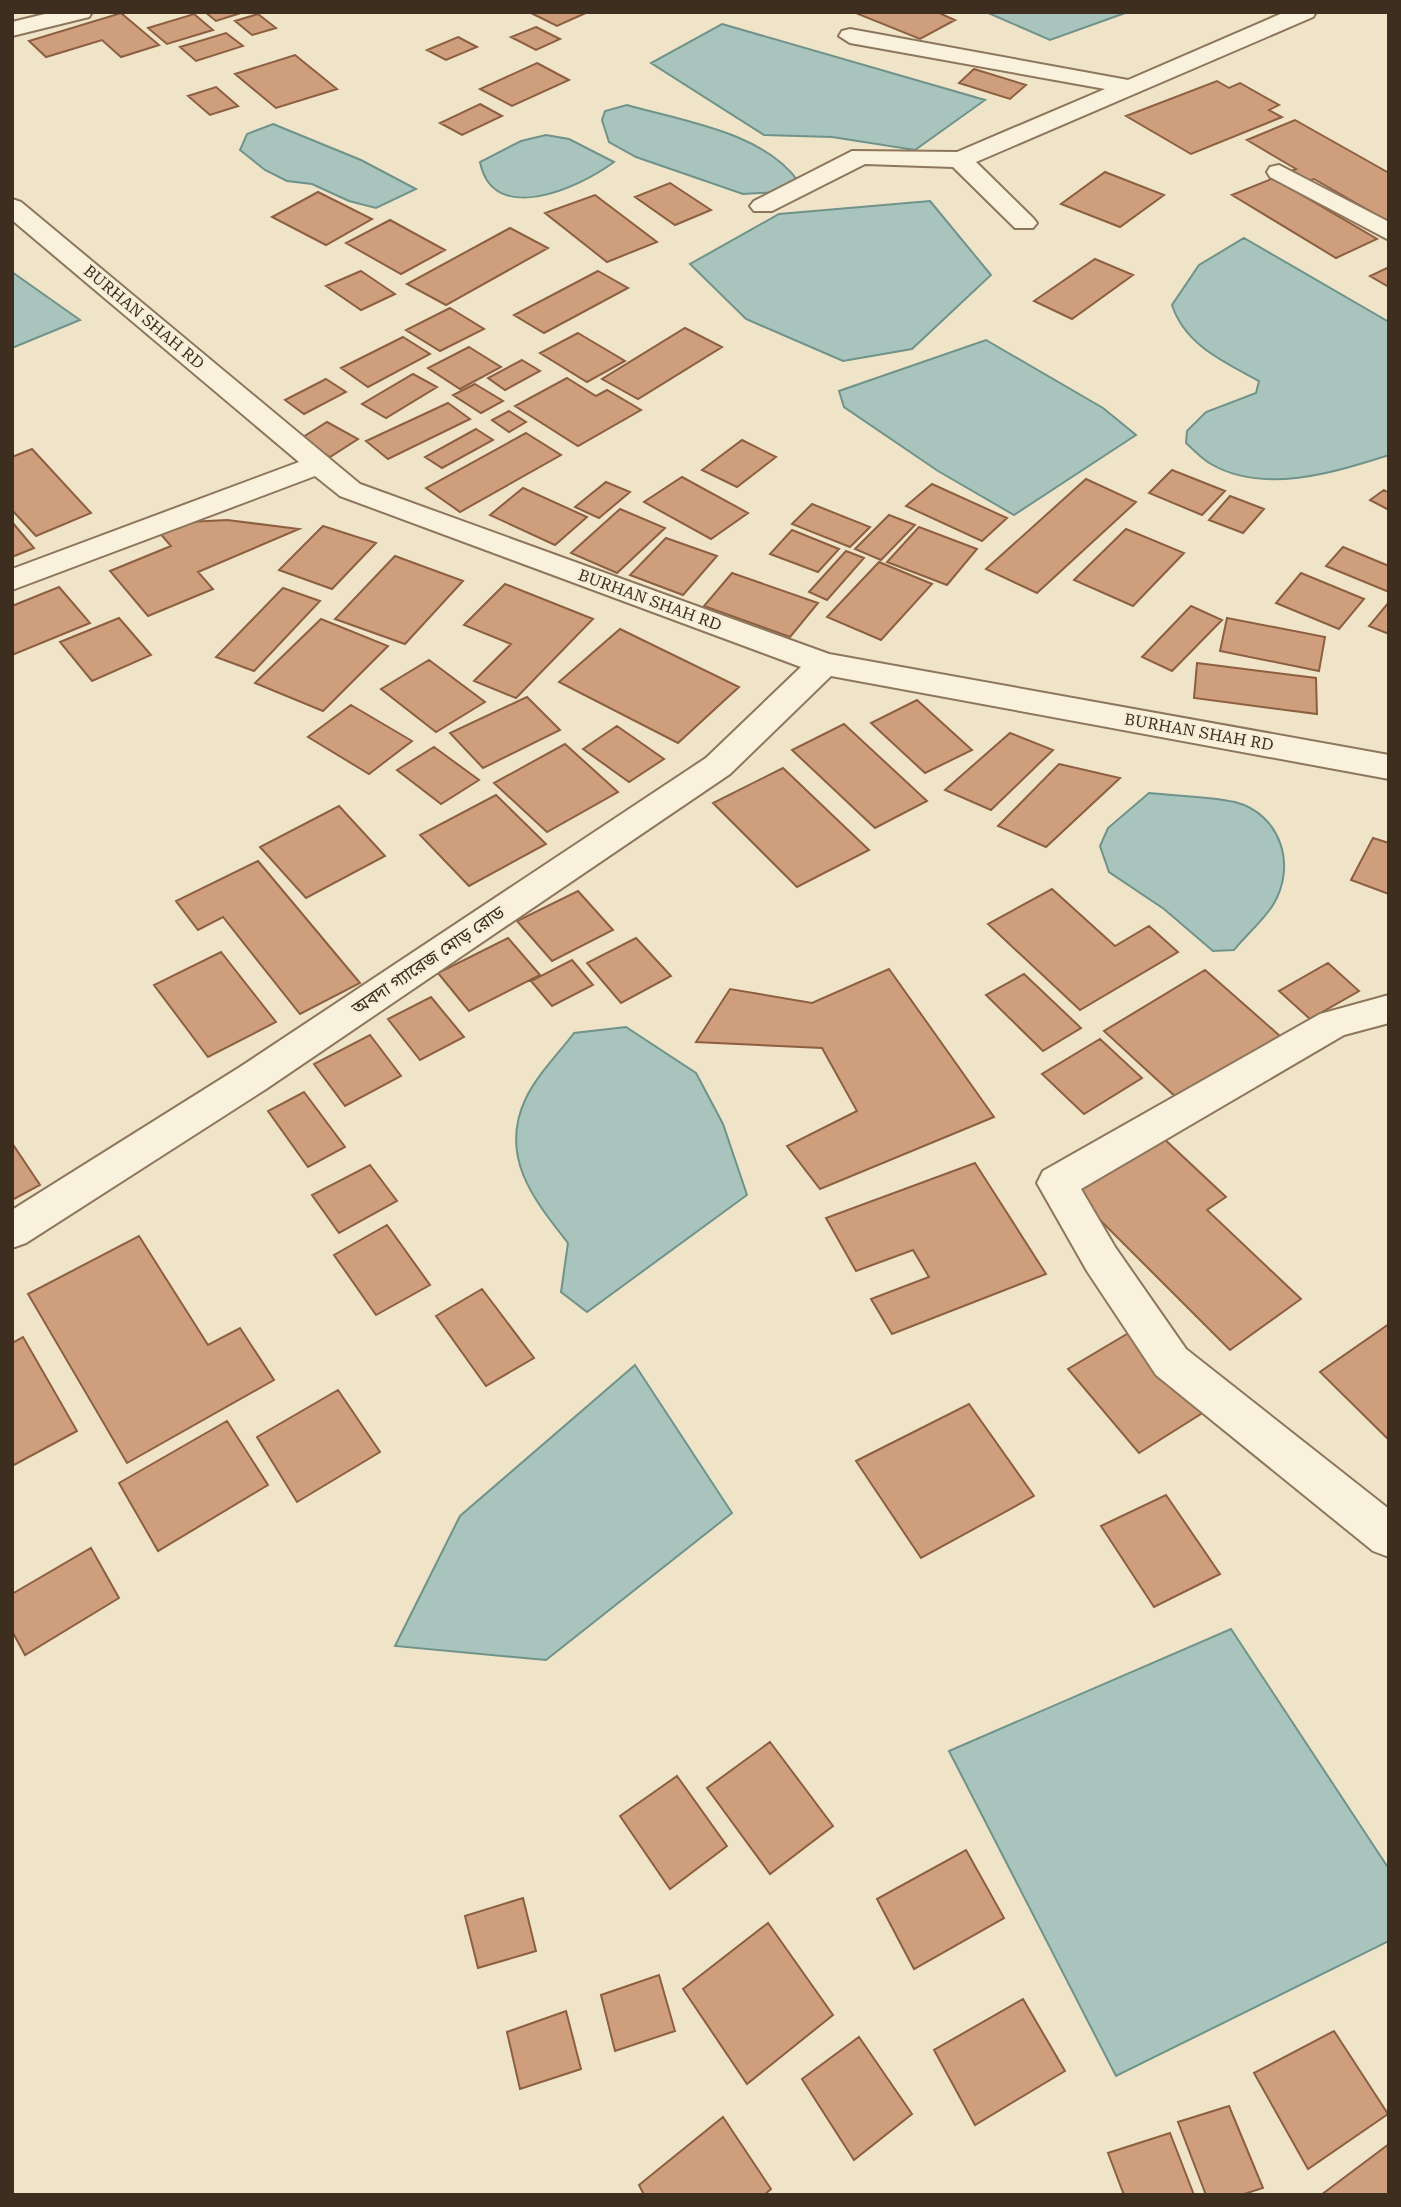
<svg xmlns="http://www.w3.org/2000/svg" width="1401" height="2207" font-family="'Roboto Serif','Noto Sans Bengali',serif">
<rect width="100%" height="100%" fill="#f0e4c8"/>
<path fill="#a9c4bc" stroke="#6f938a" stroke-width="2" d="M986,12H1128L1050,40Z
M722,24L985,100L915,150L832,137L764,135L651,63Z
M627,105C682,121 763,132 798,181L780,192L743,194L636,157L609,142L602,120L605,111Z
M273,124L361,160L416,189L376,208L349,201L312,184L287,181L265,170L240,150L247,134Z
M546,135L569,139L614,162C579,188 493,227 480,162L521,141Z
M930,201L991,275L912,349L843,361L746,319L690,264L779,214Z
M1244,238L1389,322V455C1335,472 1264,495 1211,464C1202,459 1194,450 1186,443L1187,431L1206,412L1256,393L1259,381C1224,362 1185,345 1172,305L1199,265Z
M12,272L80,320L12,348Z
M986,340L1103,408L1136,435L1014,515L938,471L844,407L839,391Z
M1149,793C1176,796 1208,796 1235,802C1281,814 1297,866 1273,905C1263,921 1246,935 1234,950L1213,951L1164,909L1109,872L1100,846L1108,828Z
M626,1027L696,1073L723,1124L747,1195L587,1312L561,1292L568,1243C534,1200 498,1156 526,1098C537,1075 559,1053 574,1033Z
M635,1365L732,1513L546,1660L395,1646L460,1516Z
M1231,1629L1389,1869V1941L1116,2076L949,1751Z"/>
<path fill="#cf9f7d" stroke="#8d5f41" stroke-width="2" d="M205,12H244L216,21Z
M529,12H588L557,26Z
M860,12H937L955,20L920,39L858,14Z
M121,13L159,45L121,57L102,40L46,57L29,41Z
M194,14L213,30L167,44L148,28Z
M258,14L276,28L252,35L235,21Z
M536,27L560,39L536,50L511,37Z
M226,33L243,46L196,61L180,47Z
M458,37L477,47L446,60L427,50Z
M295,55L337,89L276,108L235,74Z
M537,63L569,80L512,106L480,89Z
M974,69L1026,85L1010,99L959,83Z
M1217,81L1229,88L1240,83L1279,105L1269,110L1282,117L1191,154L1126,116Z
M216,87L238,106L210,115L188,96Z
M480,104L502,116L462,135L440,123Z
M1295,120L1389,173V222L1314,179L1290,188L1377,239L1336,258L1232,195L1296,169L1247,140Z
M1105,172L1164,195L1120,227L1061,204Z
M670,183L711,210L675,225L635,197Z
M318,192L372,219L326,245L272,217Z
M595,195L657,242L607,262L545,213Z
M390,220L445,250L401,274L346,243Z
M510,228L548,248L446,305L407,284Z
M1095,259L1133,275L1072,319L1034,301Z
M1389,267V287L1370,276Z
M361,271L395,294L361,310L326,286Z
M598,271L628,288L544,333L514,315Z
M450,308L484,329L440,351L406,330Z
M685,328L722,347L638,399L602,379Z
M578,333L625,361L587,382L540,353Z
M403,337L430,354L368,387L341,368Z
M469,347L501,367L460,389L428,368Z
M522,360L540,371L505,390L488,378Z
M413,374L437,387L386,418L362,404Z
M567,378L596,396L607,390L641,410L578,446L515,406Z
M326,379L346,392L304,414L285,400Z
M475,384L503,401L481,413L453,395Z
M448,403L470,419L388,459L366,441Z
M509,411L526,422L509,432L492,420Z
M327,422L358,439L330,457L300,439Z
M476,429L493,440L442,468L425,457Z
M526,433L561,455L460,512L426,488Z
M742,440L776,457L737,487L702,470Z
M32,449L91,513L36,536L12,510V457Z
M1172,470L1225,491L1202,515L1149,493Z
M682,477L748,513L711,539L644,502Z
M1086,479L1136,502L1037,593L986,569Z
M606,482L630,492L599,518L575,507Z
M932,484L1007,518L982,541L906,506Z
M523,488L587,517L555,545L490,515Z
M1384,490L1389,493V510L1370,500Z
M1230,496L1264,509L1243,533L1209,520Z
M812,504L870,527L850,547L792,524Z
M620,509L665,528L617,573L571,553Z
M889,515L915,525L881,560L855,549Z
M227,520L299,529L198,572L213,589L148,616L110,571L171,546L158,531L188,522Z
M12,522L34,548L12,557Z
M323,526L376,543L332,589L279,570Z
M919,527L977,549L947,585L887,562Z
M1126,529L1184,553L1133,606L1074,580Z
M792,530L839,549L818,572L770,554Z
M666,538L717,556L683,595L630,575Z
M1343,547L1389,566V592L1326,566Z
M846,551L864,558L827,600L809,592Z
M395,556L463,581L405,644L335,619Z
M879,562L932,584L881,640L827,617Z
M732,573L818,603L790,637L704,606Z
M1301,573L1364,599L1339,629L1276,603Z
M505,584L593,619L516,698L474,681L511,644L464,625Z
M59,587L90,623L12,655V606Z
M283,588L320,601L254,671L216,657Z
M1389,602V634L1369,626Z
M1191,606L1222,620L1172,671L1142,657Z
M119,618L151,655L92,681L60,642Z
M1227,618L1325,637L1319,671L1220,651Z
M321,619L388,646L323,711L255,683Z
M620,629L739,687L678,743L559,682Z
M429,660L485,702L436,732L381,689Z
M1197,663L1316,678L1317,714L1194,698Z
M527,697L560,730L483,768L450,733Z
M917,700L972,750L925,773L871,723Z
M351,705L412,741L369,774L308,737Z
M844,724L927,801L875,828L792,750Z
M617,726L664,759L629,782L583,749Z
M1010,733L1053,750L991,810L945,790Z
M565,744L618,792L547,832L494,783Z
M434,747L479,780L441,804L397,770Z
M1059,764L1120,778L1046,847L998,826Z
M783,768L869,850L797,887L713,803Z
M496,795L546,844L469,886L420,835Z
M339,806L385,856L306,898L260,847Z
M1373,838L1389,843V894L1351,880Z
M258,861L360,983L300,1014L223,917L198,930L176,901Z
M1052,889L1115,946L1149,926L1178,952L1080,1010L988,924Z
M578,891L613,930L552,961L517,921Z
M508,938L540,975L469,1011L438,973Z
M636,938L671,976L621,1003L587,963Z
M221,952L276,1022L208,1057L154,985Z
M572,960L593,985L552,1006L531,981Z
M1328,963L1359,991L1310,1019L1279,991Z
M889,969L994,1117L820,1189L787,1146L857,1111L822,1048L696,1042L730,989L812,1003Z
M1205,970L1280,1036L1178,1099L1104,1031Z
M1024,974L1081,1028L1043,1051L986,995Z
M431,997L464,1037L420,1060L388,1019Z
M370,1035L401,1076L345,1106L314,1064Z
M1100,1039L1142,1078L1084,1114L1042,1074Z
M304,1092L345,1147L308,1167L268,1111Z
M1160,1135L1226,1197L1207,1210L1301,1299L1230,1350L1071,1191Z
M12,1143L40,1185L12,1200Z
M975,1163L1046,1274L892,1334L871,1299L929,1277L913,1250L856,1271L826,1218Z
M370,1165L397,1201L339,1233L312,1195Z
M387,1225L430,1285L376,1315L334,1255Z
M139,1236L208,1345L240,1328L274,1380L127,1463L28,1294Z
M482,1289L534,1358L486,1386L436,1316Z
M1389,1324V1440L1320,1372Z
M1132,1331L1204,1412L1139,1453L1068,1369Z
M23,1337L77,1431L12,1466V1343Z
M338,1390L380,1452L297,1502L257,1437Z
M969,1404L1034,1496L921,1558L856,1461Z
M227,1421L268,1485L158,1551L119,1483Z
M1166,1495L1220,1574L1154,1607L1101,1526Z
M91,1548L119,1598L25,1655L12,1631V1594Z
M770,1742L833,1826L770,1874L707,1788Z
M677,1776L727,1846L670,1889L620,1816Z
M966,1850L1004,1918L914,1969L877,1899Z
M523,1898L536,1951L478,1968L465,1916Z
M768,1923L833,2015L747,2084L683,1989Z
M659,1975L675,2031L615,2051L601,1995Z
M1023,1999L1065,2071L975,2125L934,2050Z
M566,2011L581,2069L520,2089L507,2032Z
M1334,2031L1388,2114L1308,2169L1254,2073Z
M859,2037L912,2114L854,2160L802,2079Z
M1229,2106L1263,2188L1241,2195H1206L1178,2122Z
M723,2117L771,2189L764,2195H644L639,2185Z
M1170,2133L1194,2195H1124L1108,2153Z
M1389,2144V2195H1321Z"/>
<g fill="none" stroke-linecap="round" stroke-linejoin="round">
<defs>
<path id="minor" d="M53,12H92L89,17L12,36V22Z
M1285,12H1316L1313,17L976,162L1033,218L1037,223L1033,228H1015L953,167L865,164L772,211H754L750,206L754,201L852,151L957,152L1105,89L850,43L839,36L842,31L850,29L1128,80Z
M1279,165L1389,222V240L1270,177L1267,172L1270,167Z
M12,199L21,202L360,484L829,654L1389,755V779L831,676L730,774L266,1089L26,1243L12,1248V1210L240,1067L706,758L801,667L340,496L315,476L12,590V569L299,462L12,220Z
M1389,995V1023L1344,1035L1081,1189L1115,1247L1186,1349L1389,1509V1557L1373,1551L1156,1375L1087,1271L1037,1183L1043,1171L1320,1014Z"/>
</defs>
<use href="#minor" stroke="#8d765c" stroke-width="4"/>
<use href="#minor" fill="#faf1dc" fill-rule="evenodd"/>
</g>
<g text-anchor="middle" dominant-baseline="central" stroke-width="5" stroke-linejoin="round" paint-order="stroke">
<g font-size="16" fill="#3d2e20" stroke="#f7eed8">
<text transform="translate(144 317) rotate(40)">BURHAN SHAH RD</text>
<text transform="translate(650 600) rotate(20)">BURHAN SHAH RD</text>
<text transform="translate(1199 732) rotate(10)">BURHAN SHAH RD</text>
</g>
<g font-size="18" fill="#3d2e20" stroke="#f7eed8">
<text transform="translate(428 960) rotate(-34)">অবদা গ্যারেজ মোড় রোড</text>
</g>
</g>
<rect width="1401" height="2207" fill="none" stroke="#3d2e20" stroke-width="28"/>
</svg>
